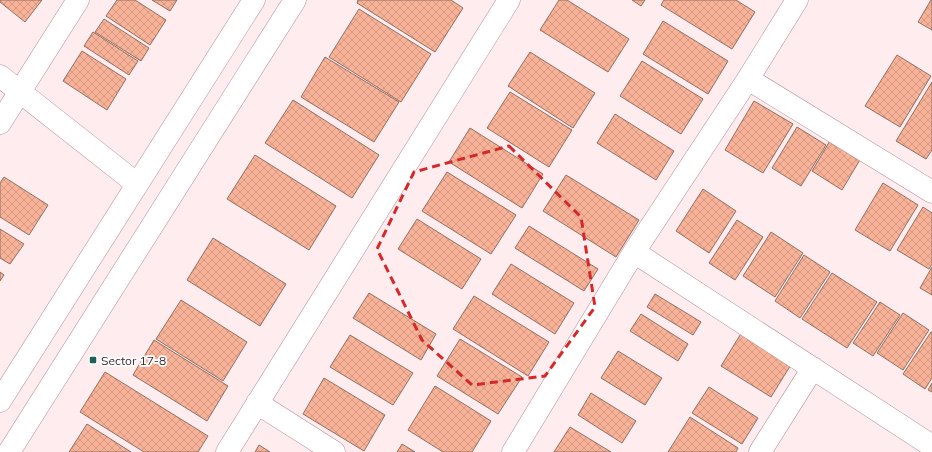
<svg xmlns="http://www.w3.org/2000/svg" width="932" height="452" font-family="Mulish,sans-serif">
<defs>
<pattern id="building-cross-hatch" width="8" height="8" patternUnits="userSpaceOnUse"><rect width="8" height="8" fill="#f7b298"/><path d="M0 0l8 8M0 8l8-8" fill="none" stroke="#d59983"/></pattern>
</defs>
<rect width="100%" height="100%" fill="#feecee"/>
<path fill="url(#building-cross-hatch)" stroke="#947063" d="M0,0H42L25,22L0,2Z
M117,0H135L166,20L150,45L106,16Z
M152,0H177L170,11Z
M358,0H451L463,8L435,52L357,3Z
M559,0H567L629,39L608,72L540,30Z
M632,0H645L641,6Z
M664,0H736L755,12L732,49L661,5Z
M931,0H932V30L918,22Z
M359,9L431,54L401,102L329,57Z
M104,19L149,48L141,61L95,32Z
M663,21L728,61L708,94L643,54Z
M93,32L138,61L129,75L84,46Z
M82,51L126,79L107,110L63,81Z
M530,52L595,93L573,128L508,86Z
M897,55L931,76L900,127L865,106Z
M325,57L399,102L374,142L301,97Z
M642,61L703,99L681,134L620,96Z
M932,82V150L926,159L896,141Z
M510,92L572,130L549,167L487,128Z
M293,100L379,155L352,198L265,143Z
M754,101L793,124L763,173L725,150Z
M615,114L674,151L656,180L597,143Z
M797,127L826,145L801,186L772,168Z
M470,128L543,174L522,208L449,162Z
M831,139L861,158L842,190L812,171Z
M255,155L336,206L309,250L227,199Z
M447,172L516,215L491,254L422,211Z
M566,175L639,220L616,257L543,211Z
M4,177L48,205L29,235L0,217V183Z
M883,183L918,205L890,251L855,230Z
M703,189L736,211L709,253L676,231Z
M923,207L932,213V264L929,269L897,250Z
M417,219L481,259L462,289L398,249Z
M737,220L763,237L735,280L709,263Z
M529,226L598,269L584,291L515,248Z
M0,229L24,244L10,264L0,258Z
M771,232L803,253L775,297L743,276Z
M213,238L286,284L260,326L187,280Z
M804,255L830,272L800,318L775,301Z
M511,264L574,303L555,334L492,294Z
M932,267V295L920,288Z
M0,272L4,275L0,281Z
M832,273L877,302L847,348L802,319Z
M369,293L436,334L421,360L353,318Z
M655,294L701,322L693,335L647,307Z
M474,296L549,342L528,376L453,329Z
M181,300L247,342L223,381L156,339Z
M880,302L900,315L873,356L853,343Z
M903,313L929,330L903,370L877,353Z
M641,314L688,344L678,361L630,331Z
M742,332L792,363L771,397L721,366Z
M931,332H932V378L925,389L903,374Z
M350,335L413,373L393,405L330,367Z
M460,339L522,377L498,414L437,376Z
M154,340L228,386L207,421L133,375Z
M618,351L662,378L645,405L601,378Z
M105,372L208,436L198,452H144L80,412Z
M324,378L385,415L364,451L303,414Z
M932,383V392L928,390Z
M435,386L491,421L472,452H443L408,430Z
M709,387L758,418L742,444L692,413Z
M591,393L636,421L622,443L578,415Z
M690,417L738,448L736,452H668Z
M87,424L131,452H69Z
M570,427L611,452H554Z
M402,444L415,452H397Z
M259,445L270,452H255Z"/>
<g fill="none" stroke-linecap="round" stroke-linejoin="round">
<defs>
<path id="minor" d="M0,76L137,184
M748,79L932,192
M0,123L78,0
M634,252L932,446
M0,401L254,0
M257,403L334,452
M9,452L295,0
M227,452L509,0
M513,452L634,252L748,79L797,0
M760,452L813,368"/>
</defs>
<use href="#minor" stroke="#b68d94" stroke-width="23"/>
<use href="#minor" stroke="#fff" stroke-width="22"/>
</g>
<path fill="none" stroke="#d62828" stroke-width="3" stroke-dasharray="8 5" stroke-linejoin="round" d="M509,146L581,217L595,307L545,376L472,385L422,340L377,249L414,172Z"/>
<rect fill="#1b6256" stroke="#fff" stroke-width="1.5" x="89" y="356" width="8" height="8" rx="2"/>
<g text-anchor="middle" dominant-baseline="central" stroke-width="3.5" stroke-linejoin="round" paint-order="stroke">
<g font-size="12" fill="#3c2b2e" stroke="#fff" text-anchor="start">
<text x="101" y="360">Sector 17-8</text>
</g>
</g>
</svg>
